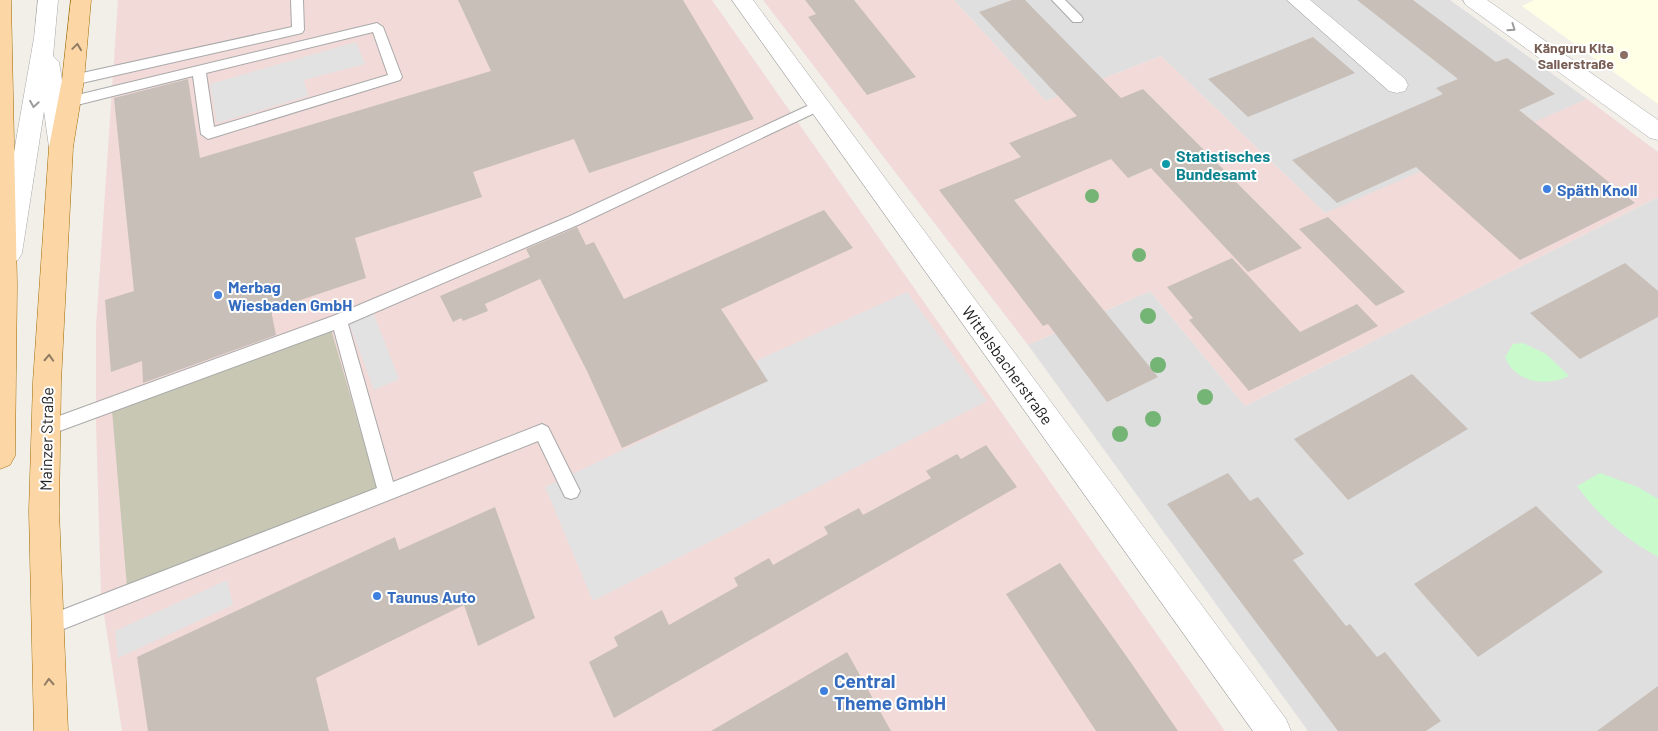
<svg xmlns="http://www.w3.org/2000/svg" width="1658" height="731" font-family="Barlow,sans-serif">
<rect width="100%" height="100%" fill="#f2efe9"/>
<path fill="#e0dfdf" d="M954,0H1450L1587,99L1398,185L1325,213L1161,56L1046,101Z
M1658,197V731H1308L1028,345L1150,291L1245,406Z"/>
<path fill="#f2dad9" d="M118,0H712L1225,731H122L101,595L96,423V326Z
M763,0H954L1046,101L1161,56L1325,213L1587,99L1658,152V197L1245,406L1150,291L1028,345Z"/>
<path fill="#ffffe5" d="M1534,0H1658V104L1522,6Z"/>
<path fill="#c7c7b4" d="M331,329L378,491L127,587L112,410Z"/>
<path fill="#c8facc" d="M1523,343L1546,354L1569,376C1547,387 1515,383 1505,357L1513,344Z
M1600,473L1638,487L1658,499V557C1626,539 1598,516 1577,486Z"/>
<path fill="#e2e2e2" d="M356,42L365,64L304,80L308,96L217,123L210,84Z
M907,292L987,401L593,601L545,487L767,381L756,361Z
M373,312L399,379L374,390L349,323Z
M227,580L233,605L118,658L115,631Z"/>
<path fill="#c7bfb8" d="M458,0H683L754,119L589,173L574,139L473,172L482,197L355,238L366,278L271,310L276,335L143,383L142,361L111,372L105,300L134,291L114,98L188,79L200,158L491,71Z
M805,0H854L916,77L867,95L808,17L816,14Z
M1012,0H1025L1121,98L1143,89L1302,248L1248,272L1151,168L1128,178L1111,159L1014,200L1158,377L1107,402L1048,324L1043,326L939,190L1021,157L1009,143L1077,116L979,12Z
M1357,0H1413L1496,62L1507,58L1555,94L1519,110L1635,203L1520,260L1416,167L1337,203L1292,160L1443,94L1436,88L1458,79Z
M1313,37L1355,73L1248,117L1208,79Z
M824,210L853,248L721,309L768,381L622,448L587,371L540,279L485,304L488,311L463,321L461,318L453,322L440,296L530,257L526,249L577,227L586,245L594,242L624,299Z
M1328,217L1405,292L1376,306L1299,229Z
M1232,258L1300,332L1357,304L1378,326L1249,391L1189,320L1193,318L1167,287Z
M1625,263L1658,291V317L1580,359L1530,313Z
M1412,374L1468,429L1348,500L1294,439Z
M986,445L1017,487L614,718L589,662L618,646L614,637L662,610L669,625L738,586L734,578L769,558L773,565L828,534L824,527L859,508L863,515L931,478L926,471L957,454L961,459Z
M1228,473L1250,501L1258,497L1304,554L1293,560L1346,626L1350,624L1377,657L1385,652L1441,721L1426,731H1338L1167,504Z
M1536,506L1603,572L1478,657L1414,584Z
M495,507L535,618L478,646L464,605L316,678L329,731H148L137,657L395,537L399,550Z
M1060,563L1127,657L1178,731H1096L1006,594Z
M847,652L891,731H711Z
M1658,686V731H1597Z"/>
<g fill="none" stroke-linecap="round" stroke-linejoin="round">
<defs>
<path id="service" d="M291,0H303L304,30L302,33L73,85L66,80L73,75L292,27Z
M1052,0H1065L1081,16L1083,19L1081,22H1073Z
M377,23L383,27L402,77L400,80L208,139L201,134L193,76L69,107L62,102L69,97ZM373,32L388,75L214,127L206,73Z
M820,100L827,105L825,108L580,224L348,324L393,482L542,424L548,427L580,491L577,497L571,499L565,497L538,441L46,636L39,633L36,626L39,619L377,488L334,330L46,436L40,433L38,428L40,423L333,316L570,216Z"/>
<path id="minor" d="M732,0H753L1286,719L1291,731H1253Z
M1287,0H1310L1405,79L1408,85L1405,91L1397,93L1389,91Z
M1463,0H1487L1658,120V140L1650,138L1466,5Z"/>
<path id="tertiary" d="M38,0H58L53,56L59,62L73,147L69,153L61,156L53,153L49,147L44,111L22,253L18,260L9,263L0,260V232L34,38Z"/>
<path id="primary" d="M0,0H11L17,285L15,456L10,465L0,469Z
M71,0H91L84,80L73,147L61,382L59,511L68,731H34L29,511L33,382L49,147L62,80Z"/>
</defs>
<use href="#service" stroke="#a9a9a9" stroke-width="2"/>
<use href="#minor" stroke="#a9a9a9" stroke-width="1"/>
<use href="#tertiary" stroke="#a9a9a9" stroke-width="1"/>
<use href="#primary" stroke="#a06b00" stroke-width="1"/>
<use href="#service" fill="#fff" fill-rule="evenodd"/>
<use href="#minor" fill="#fff" fill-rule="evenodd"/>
<use href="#tertiary" fill="#fff" fill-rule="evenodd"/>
<use href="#primary" fill="#fcd6a4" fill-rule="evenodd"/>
</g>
<g fill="#74b475">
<circle cx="1092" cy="196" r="7"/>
<circle cx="1139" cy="255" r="7"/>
<circle cx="1148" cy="316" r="8"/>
<circle cx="1158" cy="365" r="8"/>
<circle cx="1205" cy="397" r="8"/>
<circle cx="1153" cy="419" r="8"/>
<circle cx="1120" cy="434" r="8"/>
</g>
<defs><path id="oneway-chevron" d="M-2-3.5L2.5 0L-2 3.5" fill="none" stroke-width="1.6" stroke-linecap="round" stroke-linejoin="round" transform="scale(1.25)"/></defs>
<g stroke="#9c9c9c">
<use href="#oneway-chevron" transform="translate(1512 28) rotate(35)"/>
<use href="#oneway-chevron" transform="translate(34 104) rotate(99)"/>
</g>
<g stroke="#8f7c63">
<use href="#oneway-chevron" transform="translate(77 47) rotate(-82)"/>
<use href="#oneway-chevron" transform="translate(49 358) rotate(-87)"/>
<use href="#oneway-chevron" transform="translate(49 682) rotate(-93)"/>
</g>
<circle fill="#8d6e63" stroke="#fff" stroke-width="2" cx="1624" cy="55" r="5"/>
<circle fill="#0f9aa8" stroke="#fff" stroke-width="2" cx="1166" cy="164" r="5"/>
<g fill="#3f7fe0" stroke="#fff" stroke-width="2">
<circle cx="1547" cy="189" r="5"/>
<circle cx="218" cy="295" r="5"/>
<circle cx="377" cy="596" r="5"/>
<circle cx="824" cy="691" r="5"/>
</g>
<g text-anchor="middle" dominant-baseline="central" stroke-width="4" stroke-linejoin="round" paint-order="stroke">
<g font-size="14" font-weight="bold" fill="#785e54" stroke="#fff" text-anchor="end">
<text x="1614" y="47">Känguru Kita<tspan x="1614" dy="16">Salierstraße</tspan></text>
</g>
<g font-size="16" font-weight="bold" fill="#0d838f" stroke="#fff" text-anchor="start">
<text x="1176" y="155">Statistisches<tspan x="1176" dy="18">Bundesamt</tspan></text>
</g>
<g font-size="16" font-weight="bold" fill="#366cbe" stroke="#fff" text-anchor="start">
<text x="1557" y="189">Späth Knoll</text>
<text x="228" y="286">Merbag<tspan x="228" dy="18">Wiesbaden GmbH</tspan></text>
<text x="387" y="596">Taunus Auto</text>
</g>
<g font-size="16" fill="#222" stroke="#fff">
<text transform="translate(1008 365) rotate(54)">Wittelsbacherstraße</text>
<text transform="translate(46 439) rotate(-89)">Mainzer Straße</text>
</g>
<g font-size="19" font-weight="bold" fill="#366cbe" stroke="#fff" text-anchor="start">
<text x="834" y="680">Central<tspan x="834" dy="22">Theme GmbH</tspan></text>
</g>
</g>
</svg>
